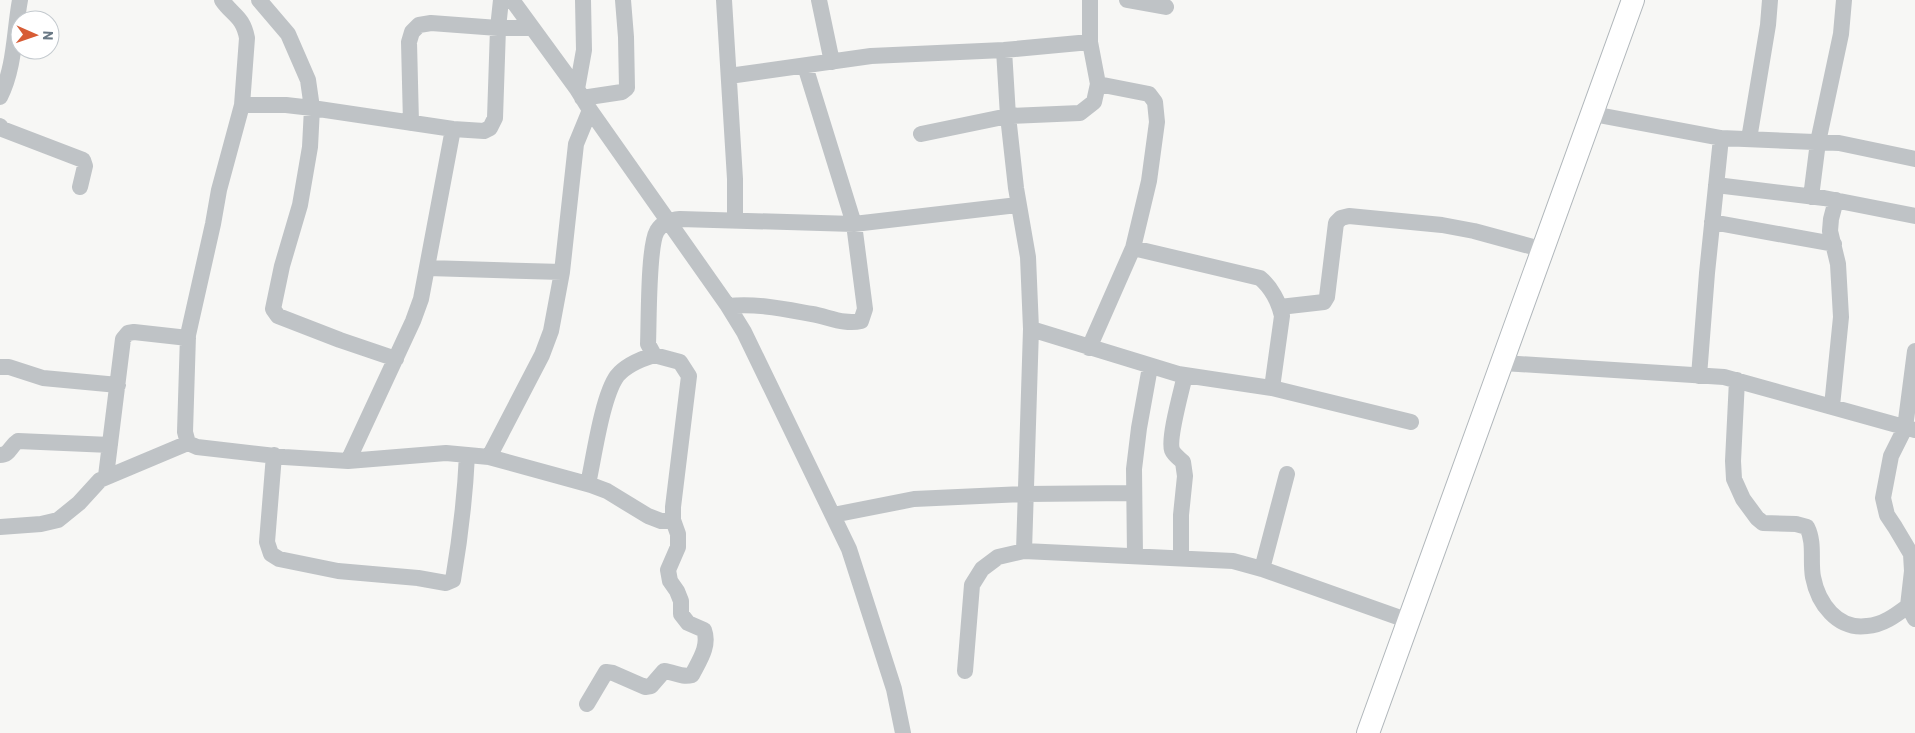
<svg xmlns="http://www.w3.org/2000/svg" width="1915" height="733" font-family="Barlow,sans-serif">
<rect width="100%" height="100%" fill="#f7f7f5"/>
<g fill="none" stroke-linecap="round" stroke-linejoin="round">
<defs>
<path id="secondary" d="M1368,733L1633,0"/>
</defs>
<use href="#secondary" stroke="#b1b7bb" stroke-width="24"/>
<path stroke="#bfc3c6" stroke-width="16" d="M222,0C232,15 243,16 247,38L242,105L219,190L213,224L188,335L185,432L188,443L197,447L284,457L348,461L446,453L489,457L591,485L607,491L648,516L661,521L673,520
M259,0L288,34L308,80L312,108L310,147L300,205L282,266L273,309L278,316L340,340L396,359
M512,0L577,89L590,110L728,306L744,332L849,549L894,689L903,733
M724,0L735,179V219
M819,0L832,62
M1127,0L1166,7
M1004,50L1008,116L1016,188L1028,257L1031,329L1024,551
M729,76L871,56L1004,50L1090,42
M577,89L584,50L583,0
M0,97C15,67 14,32 20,0
M582,98L622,92L627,88L626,37L623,0
M242,105H286L312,108L453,129L484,131L490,128L495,118L498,28L501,0
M1593,114L1721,138L1839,143L1915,159
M411,123L409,42L412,32L419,25L431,23L498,28H532
M0,126L2,129L83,160L85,166L80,187
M921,134L1008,116L1080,113L1094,102L1098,84L1090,42V0
M1749,139L1768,25L1770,0
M1716,185L1824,198L1915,216
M1811,197L1818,142L1841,34L1844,0
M1712,222L1834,244
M1133,248L1260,278C1271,287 1279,302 1282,316L1272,388
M428,268L562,272
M728,306C757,303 784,309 812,314C829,317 845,325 861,321L865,309L854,224L805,66
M1280,307L1324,302L1327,297L1336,223L1341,218L1349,216L1442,225L1474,231L1544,250
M1031,329L1178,374L1272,388L1411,422
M1089,348L1133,248L1149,181L1157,122L1155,102L1149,94L1098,84
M1915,351L1905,428L1891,456L1883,498L1887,515L1895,527L1911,554L1912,571L1908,606L1915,619
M1503,363L1724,377L1915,430
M0,367H9L43,378L118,385
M1699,376L1707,273L1721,138
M1737,380L1733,461L1734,479L1743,499L1757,518L1763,523L1796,524L1807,527C1815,543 1810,560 1813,577C1818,603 1837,630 1867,626C1883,625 1896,615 1908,606
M1832,406L1841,317L1838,264L1830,231L1831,219L1836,200
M0,455C10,455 10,446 18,441L110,445
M274,455L267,542L271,554L279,559L338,571L418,578L446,583L453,580C460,539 465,497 467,455
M489,457L542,355L551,331L562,272L576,144L590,110
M348,461L413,321L421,299L453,129
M106,476L123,339L128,333L134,332L188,338
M588,484C594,457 602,397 617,376C626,365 641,359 654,355
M833,515L914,499L1025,494L1133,493
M0,527L41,524L58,520L79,503L100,480L188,443
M1135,555L1134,469L1139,428L1150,367
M1181,557V515L1185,476L1183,462C1179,458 1174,455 1172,450C1168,438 1182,389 1185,375
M1262,569L1287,474
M965,671L972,585L982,569L998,557L1024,551L1233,561L1262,569L1409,621
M587,704L606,672L613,673L645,687L651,686L664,671C674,672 682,678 692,675C699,661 710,646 704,630L688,623L681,614V601L677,591L670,581L668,570L678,547V534L673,520V507L689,376L680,362L654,355L648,344C649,322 648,246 657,231C662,222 671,220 680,219L854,224L1018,205"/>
<use href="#secondary" stroke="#fff" stroke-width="22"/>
</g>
<g transform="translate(35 35) rotate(92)"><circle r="24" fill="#ffffff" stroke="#c3c9ce"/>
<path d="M0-4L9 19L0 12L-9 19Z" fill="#d75c35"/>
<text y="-8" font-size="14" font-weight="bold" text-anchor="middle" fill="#697884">N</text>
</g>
</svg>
